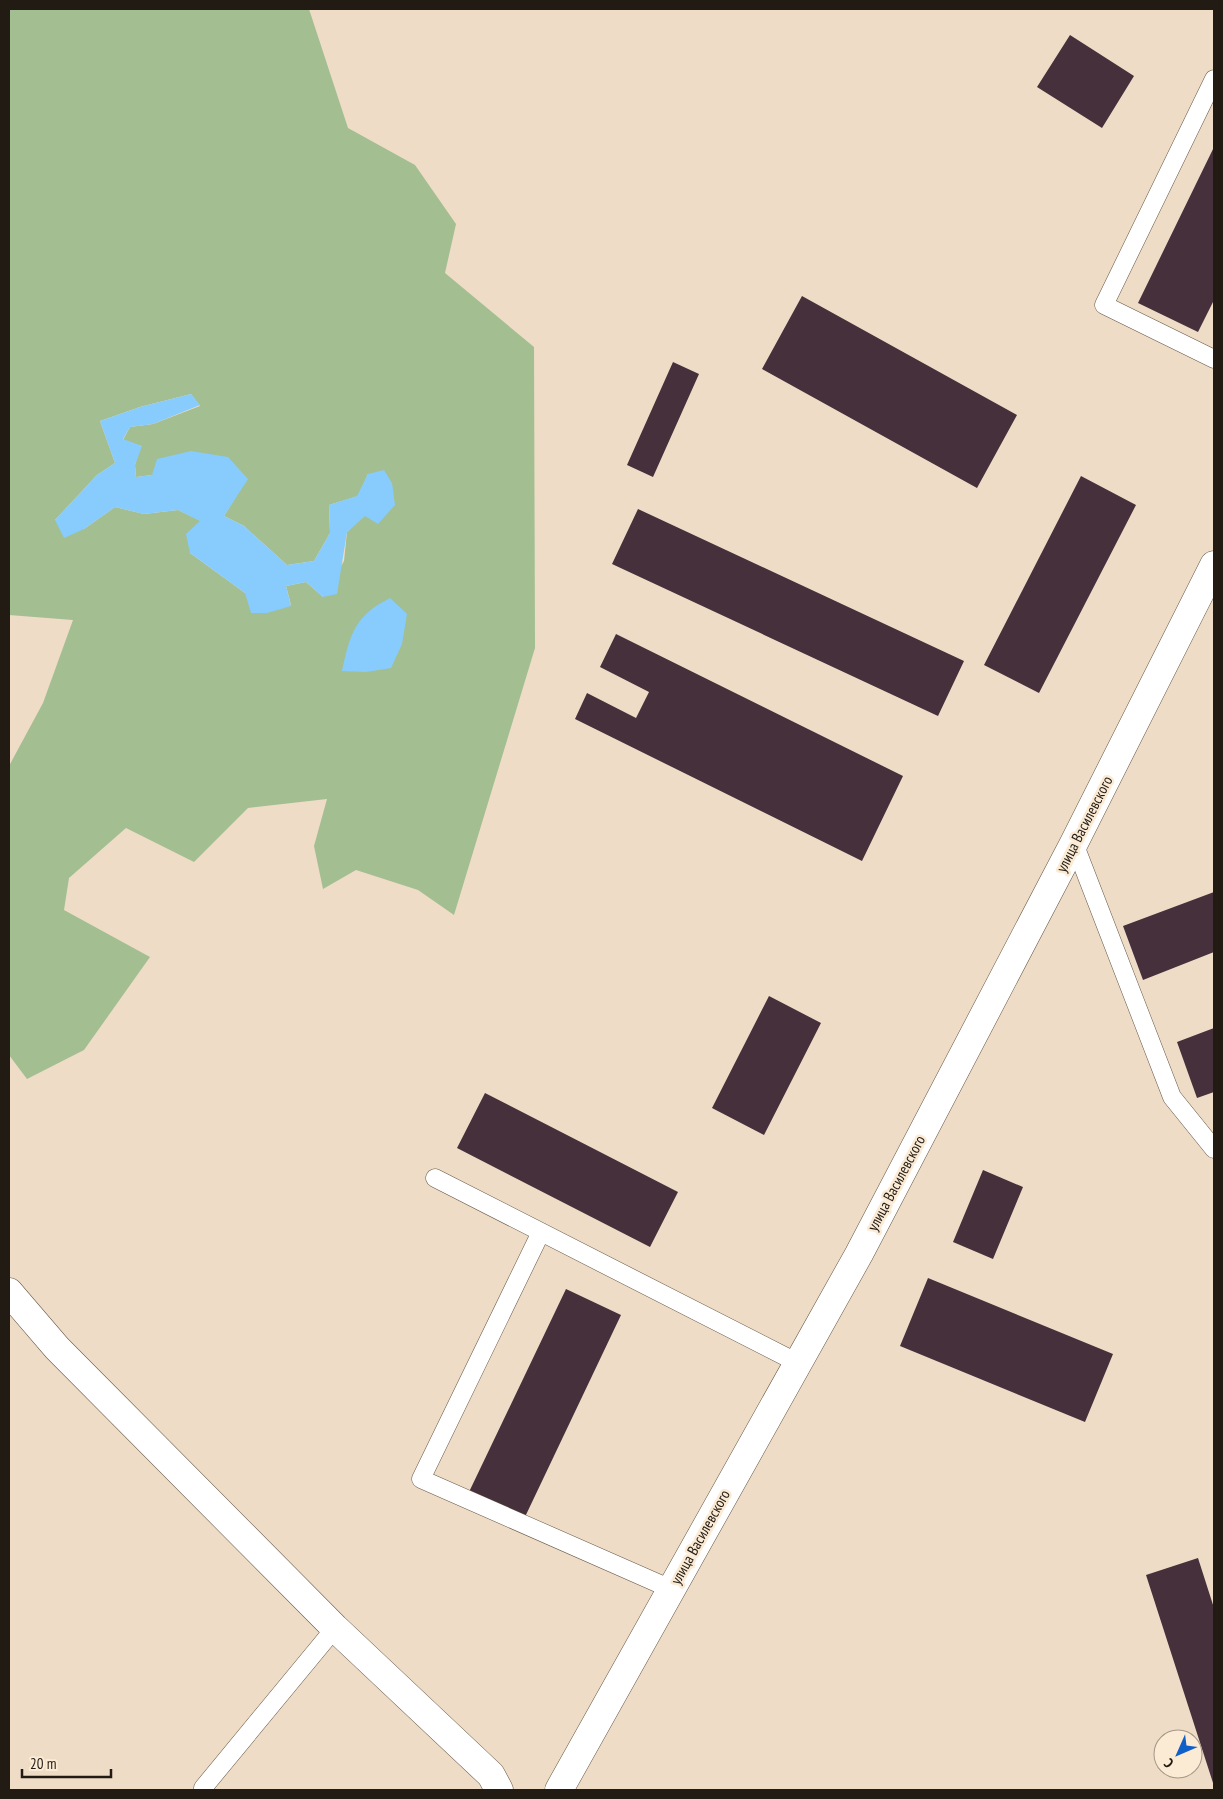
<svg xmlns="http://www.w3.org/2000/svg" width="1223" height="1799" font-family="'PT Sans Narrow',sans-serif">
<rect width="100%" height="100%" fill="#eedcc7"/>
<path fill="#a3be91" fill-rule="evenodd" d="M9,9H309L348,128L415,165L456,224L445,273L534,347L535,648L454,915L418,890L356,870L323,889L314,846L327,799L248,808L194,862L126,828L69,878L64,910L150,957L84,1050L27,1079L9,1055V766L43,703L73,620L9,615ZM191,394L200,406L153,424L130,427L123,440L141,446L135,465L136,477L152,475L247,479L224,516L244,526L287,565L314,561L330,533L329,505L358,496L368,474L365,515L347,532L344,561L323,597L306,582L286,586L291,605L245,593L190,553L201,521L178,510L144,514L115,507L84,529L55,520L97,475L115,463L100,421L140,407Z"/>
<path fill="#87ccfc" d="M191,394L200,405L153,424L130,427L123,439L142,446L135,465L136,477L152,475L157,459L191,451L228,457L248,479L224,516L244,526L287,565L314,561L330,533L329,505L357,496L368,474L384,470L392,483L395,505L378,524L365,516L347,532L337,594L323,597L306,582L286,586L291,606L267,613H251L245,593L190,553L186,534L200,521L178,510L144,514L115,507L84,529L64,538L55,520L97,475L115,463L100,421L140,407Z
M390,598L407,614L402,644L391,668L366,672L342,671C350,635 354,616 390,598Z"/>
<path fill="#45303b" d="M1070,35L1134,76L1102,128L1037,87Z
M1214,147V300L1198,332L1138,303Z
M802,296L1017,415L977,488L762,369Z
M673,362L699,374L653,477L627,465Z
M1081,476L1136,505L1039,693L984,665Z
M638,509L964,661L938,716L612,564Z
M616,634L903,776L862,861L575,719L587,693L636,718L649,692L600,667Z
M1214,892V952L1143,980L1123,926Z
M769,996L821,1023L764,1135L712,1108Z
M1214,1028V1092L1197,1098L1177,1042Z
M485,1093L678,1192L650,1247L457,1148Z
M983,1170L1023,1187L993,1259L953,1242Z
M928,1278L1113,1354L1085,1422L900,1346Z
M566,1289L621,1315L524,1519L469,1492Z
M1198,1558L1214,1608V1786L1146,1575Z"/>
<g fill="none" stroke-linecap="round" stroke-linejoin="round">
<defs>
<path id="service" d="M1214,79L1104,305L1214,359
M1074,843L1172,1097L1214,1149
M435,1178L798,1363
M541,1232L421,1479L671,1589
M203,1788L335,1628"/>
<path id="tertiary" d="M9,1292L57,1348L335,1628L491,1775L499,1790"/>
<path id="secondary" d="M559,1790L859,1254L1074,843L1214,565"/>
</defs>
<use href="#service" stroke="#655744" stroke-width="19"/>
<use href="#tertiary" stroke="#655744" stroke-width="29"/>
<use href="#secondary" stroke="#655744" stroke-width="29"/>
<use href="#service" stroke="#fff" stroke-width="18"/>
<use href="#tertiary" stroke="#fff" stroke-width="28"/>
<use href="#secondary" stroke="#fff" stroke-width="28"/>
</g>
<g text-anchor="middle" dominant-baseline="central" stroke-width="5" stroke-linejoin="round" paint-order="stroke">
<g font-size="15" fill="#211b14" stroke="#fbead4">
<text transform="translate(1084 824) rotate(-63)">улица Василевского</text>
<text transform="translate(896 1183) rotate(-62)">улица Василевского</text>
<text transform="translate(700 1537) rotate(-61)">улица Василевского</text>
</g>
</g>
<rect width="1223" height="1799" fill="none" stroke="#211b14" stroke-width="20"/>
<g transform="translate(1178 1754) rotate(225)"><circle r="24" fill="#fbead4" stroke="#a49787"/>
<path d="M0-4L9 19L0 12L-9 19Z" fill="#115fc9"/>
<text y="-8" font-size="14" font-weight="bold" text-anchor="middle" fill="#211b14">С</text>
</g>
<path d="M22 1769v8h89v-8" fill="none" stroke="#211b14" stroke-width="2.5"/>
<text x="30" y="1769" font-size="15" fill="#211b14" stroke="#fbead4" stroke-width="4" paint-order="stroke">20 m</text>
</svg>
